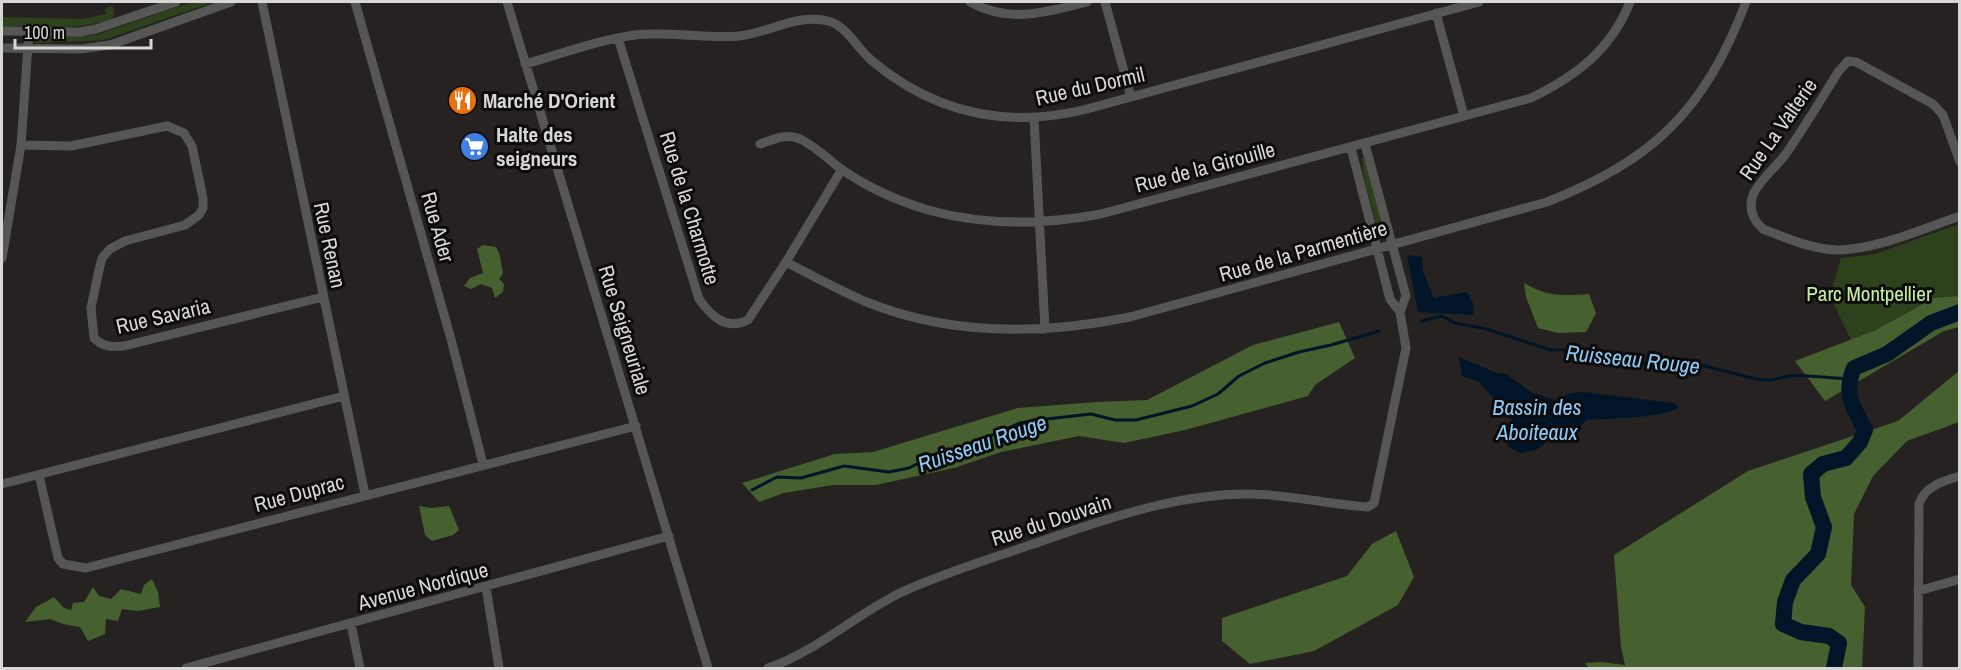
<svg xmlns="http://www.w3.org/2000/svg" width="1961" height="670" font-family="'Archivo Narrow',sans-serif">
<rect width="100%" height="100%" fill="#262221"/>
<path fill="#2e411d" d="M191,2H214L104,40L37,43L35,41L37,36H89L99,34Z
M113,5L114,13L112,19C77,31 38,26 2,26V17L83,19L106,14L105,9Z
M1362,157L1364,158L1380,215L1381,235L1379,234L1364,178Z
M1959,224V296L1851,340L1830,296L1841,258L1875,254Z"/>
<path fill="#46602f" d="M483,245L496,247L500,256L503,274L499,279L504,284L503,292L495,298L492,288L481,284L471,289L464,286L470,278L483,273L477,249Z
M1524,283C1548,297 1562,296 1589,294L1596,313L1586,332L1558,333L1538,328L1526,297Z
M1959,296V327L1944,331L1825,401L1795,361L1876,330L1934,298Z
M1339,322L1355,358L1315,385L1308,396L1185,430L1124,443L1079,436L1001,452L954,468L876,485H833L784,493L759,502L742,483L835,454L873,452L1018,408L1096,402L1147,400L1253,345Z
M1959,371V422L1907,441L1873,476L1854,514L1851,585L1865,607L1862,668H1589L1585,663L1601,662L1625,665L1621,647L1614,555L1748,471L1898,421Z
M419,506L431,508L449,506L459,530L453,535L432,541L425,535Z
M1396,531L1414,577L1398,605L1314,651L1250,664L1222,641V618L1347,576L1372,544Z
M152,579L158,592L160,607L138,611L122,609L118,621L106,619L105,634L88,641L80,627L63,624L50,619L25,622L36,607L54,597L64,608L71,610L73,603L84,602L93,587L99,596L111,599L121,589L141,594L144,585Z"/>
<path fill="#001527" d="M1407,255L1422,257L1423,272L1434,298L1467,292L1473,303L1474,315L1418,312Z
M1459,357L1497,373L1506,374L1533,393L1555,400L1571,393L1583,392L1673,403L1678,406V409C1648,419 1618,418 1587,420L1579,427L1560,433L1536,450L1521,453L1508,447L1507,441L1513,422L1508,414L1478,381L1462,376Z"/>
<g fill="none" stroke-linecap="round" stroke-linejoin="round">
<path stroke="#001527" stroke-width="3" d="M1422,321L1442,316L1455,323L1486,329L1551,350H1593L1629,361L1661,365L1681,360L1756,379L1770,380L1795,375L1849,379
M752,490L777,477L801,478L844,466L889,472L909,468L933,456L964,447L1020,423L1038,420L1091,414L1115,420H1136L1192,406L1218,394L1239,376L1265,363L1299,352L1331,345L1379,331"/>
<path stroke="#001527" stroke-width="16" d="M1834,668L1839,643L1829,636L1801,632L1783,624L1785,602L1793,580L1818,554L1824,527L1813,497L1811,474L1823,464L1846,458L1860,442L1865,430C1853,407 1843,394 1854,368L1887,354L1931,323L1960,312"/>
<path stroke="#565755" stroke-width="9" d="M262,2L365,494
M355,2L451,339L483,464
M507,2L708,668
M970,2C1010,24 1046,12 1087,2
M1105,2L1131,97
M1436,13L1464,116
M2,31L80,32L96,29L176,2
M618,38L699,299C711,316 726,331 748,320L786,262L842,169
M2,48L80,49L110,45L231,2
M525,64C561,54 598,40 635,35C670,31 705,39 739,36C769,33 798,13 828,21C847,26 857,48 871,60C935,114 1007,129 1087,109L1479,2
M1034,118L1045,329
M760,144C774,139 786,133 800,139C815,146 828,159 841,169C867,187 898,201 928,210C986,226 1043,225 1101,214L1531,98C1576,76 1611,50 1630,2
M21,145L71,146L167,126L184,133L192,146L203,198V208L199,215L185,225L125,241L110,249L102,258L99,270L91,308L94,338C103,347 111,347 124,346L323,297
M1351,148L1390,299L1400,312
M1960,162L1943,115L1933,104L1856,62L1848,61L1838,72C1821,100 1804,128 1785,155C1776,167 1758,182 1753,195C1748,209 1753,220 1763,229C1786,238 1813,250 1839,250C1878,249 1922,229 1960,216
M2,258L21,145L29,31
M786,262C811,275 837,289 864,301C949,336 1041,335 1130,317L1547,202C1654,160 1705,110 1746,2
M39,475L58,558L63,564L86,568L636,426
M2,484L344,396
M486,587L499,668
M1918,591L1960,579
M351,624L360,668
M186,668L669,536
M768,668C814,653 858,613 902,592C944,573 987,560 1030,545C1101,521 1175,493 1251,494C1290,495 1329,504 1368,507L1374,503L1406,348L1400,312L1406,296L1365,144
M1918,668L1919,504C1925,486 1943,481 1960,476"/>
</g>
<defs>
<symbol id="restaurant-disc" viewBox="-11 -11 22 22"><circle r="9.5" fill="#e8710a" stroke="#0e0c0b"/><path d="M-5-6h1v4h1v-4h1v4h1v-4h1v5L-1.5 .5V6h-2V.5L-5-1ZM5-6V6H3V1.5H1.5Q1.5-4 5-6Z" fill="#fff"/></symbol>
<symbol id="supermarket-disc" viewBox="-11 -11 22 22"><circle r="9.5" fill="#3f7fe0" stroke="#0e0c0b"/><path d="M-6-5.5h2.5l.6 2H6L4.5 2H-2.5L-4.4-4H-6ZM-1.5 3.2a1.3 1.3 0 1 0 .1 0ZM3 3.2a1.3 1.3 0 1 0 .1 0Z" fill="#fff"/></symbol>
</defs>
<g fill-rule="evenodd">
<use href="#restaurant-disc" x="446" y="84" width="33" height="33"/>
<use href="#supermarket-disc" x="458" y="130" width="33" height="33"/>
</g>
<g text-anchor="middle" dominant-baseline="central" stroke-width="6" stroke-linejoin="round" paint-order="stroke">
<g font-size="21" fill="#d9d7d6" stroke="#0e0c0b">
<text transform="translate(1090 86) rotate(-13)">Rue du Dormil</text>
<text transform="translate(1778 129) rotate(-55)">Rue La Valterie</text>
<text transform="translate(1205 167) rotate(-15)">Rue de la Girouille</text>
<text transform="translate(690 208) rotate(73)">Rue de la Charmotte</text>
<text transform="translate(438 227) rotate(74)">Rue Ader</text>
<text transform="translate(330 245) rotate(78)">Rue Renan</text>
<text transform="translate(1303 251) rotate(-16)">Rue de la Parmentière</text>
<text transform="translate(163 316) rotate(-13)">Rue Savaria</text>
<text transform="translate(625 330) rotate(73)">Rue Seigneuriale</text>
<text transform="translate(299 493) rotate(-15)">Rue Duprac</text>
<text transform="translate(1051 520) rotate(-18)">Rue du Douvain</text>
<text transform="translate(423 586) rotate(-15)">Avenue Nordique</text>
</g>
<g font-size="21" font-weight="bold" fill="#d9d7d6" stroke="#0e0c0b" text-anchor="start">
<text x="483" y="100">Marché D'Orient</text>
<text x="496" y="134">Halte des<tspan x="496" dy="24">seigneurs</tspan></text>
</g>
<g font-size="21" fill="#c4eea1" stroke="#0e0c0b">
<text x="1869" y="293">Parc Montpellier</text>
</g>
<g font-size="22" font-style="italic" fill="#8ecaf7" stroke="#0e0c0b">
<text transform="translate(1633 359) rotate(6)">Ruisseau Rouge</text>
<text x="1537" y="407">Bassin des<tspan x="1537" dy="25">Aboiteaux</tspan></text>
<text transform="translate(982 443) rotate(-19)">Ruisseau Rouge</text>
</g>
</g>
<rect width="1961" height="670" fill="none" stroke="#d9d7d6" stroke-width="6"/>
<path d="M15 39v9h136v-9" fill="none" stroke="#d9d7d6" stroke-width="3"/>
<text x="24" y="39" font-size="18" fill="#d9d7d6" stroke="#0e0c0b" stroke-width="4.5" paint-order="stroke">100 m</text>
</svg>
